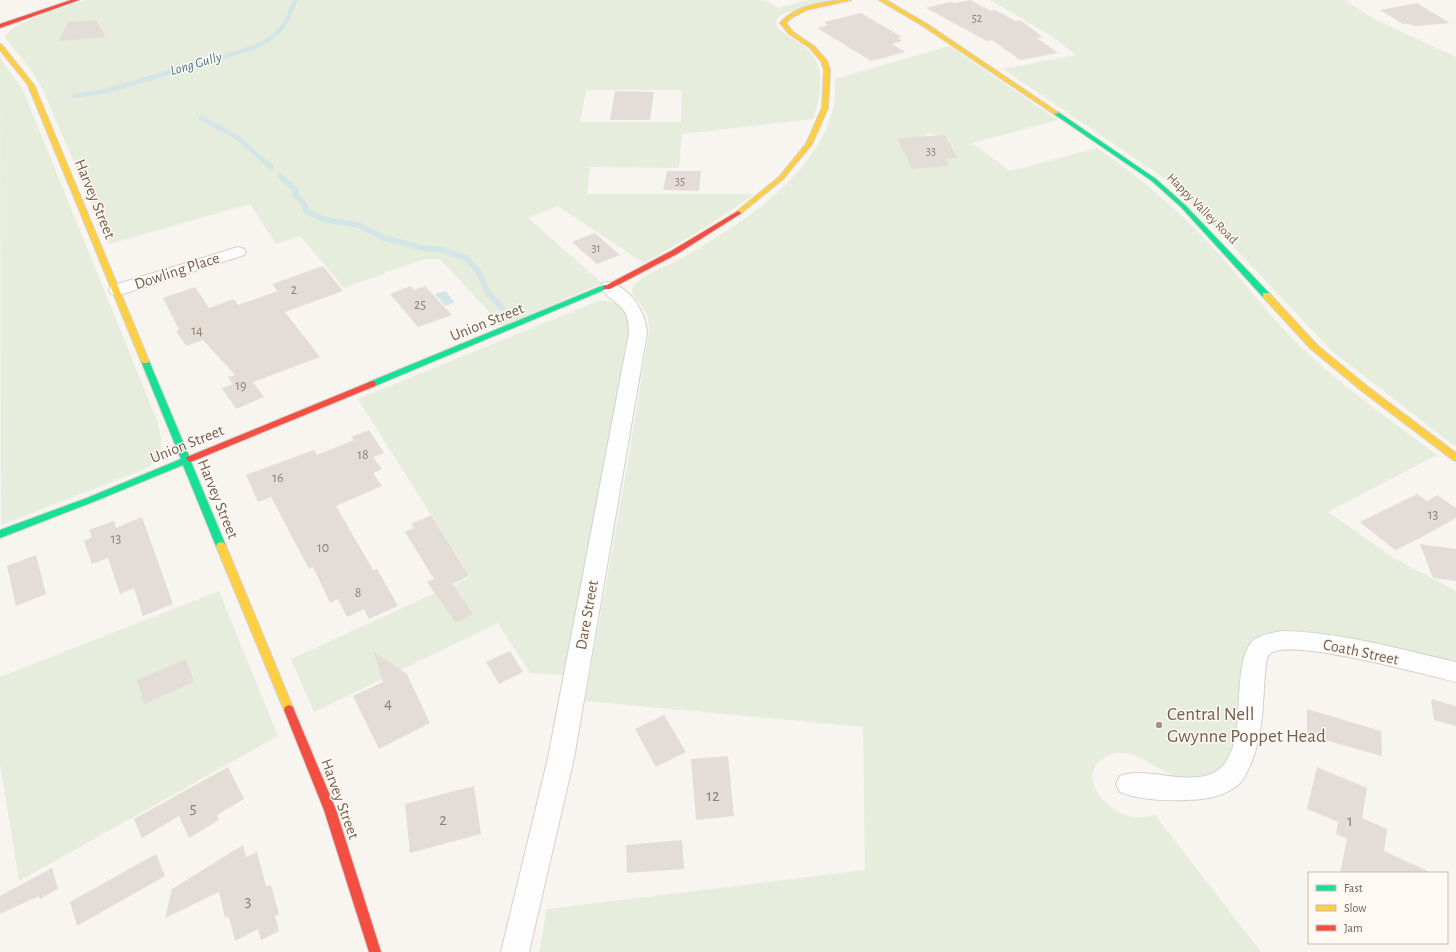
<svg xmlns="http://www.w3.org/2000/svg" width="1456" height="952" font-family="'Alegreya Sans',sans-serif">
<rect width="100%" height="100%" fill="#f8f4f0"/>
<path fill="#e6eddc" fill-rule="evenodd" d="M87,0H765L778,8L809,0H834L785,13L779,16L776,21L777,27C785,35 796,40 805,47C827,65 821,95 813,119L682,134L679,168L590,167L587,194H754C719,220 682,242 644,263L558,206L528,218L602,283L502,326L440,259H424L344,288L300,236L276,244L250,204L109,244L43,90L29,67L5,38C9,22 71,5 87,0ZM586,90H682L681,122H580Z
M990,0H1346L1355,7L1376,20L1456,57V447L1332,351L1194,205L1164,178L1003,69L1076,55L1055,38Z
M949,46L1058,120L972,143L1010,171L1097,148C1141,178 1180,211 1216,251C1244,281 1268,315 1298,344C1340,386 1390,419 1437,455L1328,512L1394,558L1456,591V664L1276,634C1265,660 1252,685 1243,712C1238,725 1237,744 1231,756C1228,760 1221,769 1217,772C1206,777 1191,780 1179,777C1153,770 1128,739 1101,760C1079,777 1104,807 1123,814C1133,819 1145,817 1155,815L1261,952H539L547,909L865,870L863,727L585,701L626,473L649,332C650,312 642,308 632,293L633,286C644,273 665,268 680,259C738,226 816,178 833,109C835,99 835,89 835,79ZM933,133L934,135H945L950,142L943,143L945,146H952L958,157L945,159L948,166L913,169L897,138L911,137L913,141L915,137L926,136L925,134Z
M0,58L19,84L25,95L158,423C162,445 167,456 145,469L1,525Z
M598,301C615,299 628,309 629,327L587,553L563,675L530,673L498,623L314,712L291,659L470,577L358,399Z
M219,591L278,736L19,881L0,764V677Z"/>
<path fill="#d2e5e7" d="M445,291L455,302L445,306L435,294Z"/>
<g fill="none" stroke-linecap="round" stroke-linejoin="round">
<path stroke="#d2e5e7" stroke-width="4.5" d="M74,96L106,91L253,48C279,36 286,27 295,0
M201,118L237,137L265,162"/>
<path stroke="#d2e5e7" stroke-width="5.5" d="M264,161L271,167
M280,176L296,190L295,194L305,206L306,211L322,219L358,225L384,238L427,249H439L466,258L480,274L487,292L502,308"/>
</g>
<path fill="#e4ddd7" d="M970,0L991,11L995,10L1016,21L1020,20L1043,37L1037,38L1058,53L1020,60L992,40L987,41L926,8L950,2L954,3Z
M1417,3L1450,23L1415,26L1409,24H1403L1380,10Z
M861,13L902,37L898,38L902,41L892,44L905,52L871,61L817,28L828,25L824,22Z
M96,20L106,37L59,41L68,22Z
M615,91L654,92L650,120H610Z
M945,135L958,158L945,159L949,166L912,169L897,138Z
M667,171H701L699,191L663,190Z
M595,233L620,255L597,264L572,242Z
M323,266L343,291L285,312L320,357L253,382L264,397L236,409L222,388L233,384L228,377L235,375L203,340L186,346L176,331L179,330L163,298L195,287L209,308L234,299L238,305L278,291L272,284Z
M411,286L414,290L425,286L452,315L418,327L390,294Z
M369,430L384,453L373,457L382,469L373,473L382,486L336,506L373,570L377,569L398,606L369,619L364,609L347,617L338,599L330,603L313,567L309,569L271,497L258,502L246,475L314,450L317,455L354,440L351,437Z
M1417,494L1427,501L1437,495L1456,508V518L1418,539L1395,550L1360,522Z
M431,515L469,576L452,584L473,614L456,623L427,582L434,579L405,532L414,528L411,524Z
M142,517L173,604L143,616L134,588L120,594L108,558L92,564L84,541L92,537L89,530L114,521L116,528Z
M1420,544L1456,549V581L1433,578Z
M36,555L46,594L16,606L7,566Z
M373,651L407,674L430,723L379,749L353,696L383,682Z
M510,651L523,672L499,684L486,662Z
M186,659L194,682L144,704L137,680Z
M1431,699L1456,706V726L1434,720Z
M1307,709L1381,731L1382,756L1307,735Z
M664,715L686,752L656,767L635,729Z
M728,756L734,816L696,820L691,759Z
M228,767L244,799L217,815L219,820L189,838L179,816L142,838L134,819Z
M1317,767L1367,788L1362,818L1387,829L1384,851L1432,873H1340L1347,839L1336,834L1338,822L1307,809Z
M474,786L481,834L410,853L405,804Z
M682,840L684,869L627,873L626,845Z
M243,845L246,857L257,852L266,886L271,885L279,914L275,916L279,931L261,940L258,929L235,941L229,917L225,918L219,892L165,918L172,889Z
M156,854L165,876L77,926L70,902Z
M52,868L58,889L40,899L39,896L0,914V896Z"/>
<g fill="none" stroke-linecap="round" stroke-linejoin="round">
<defs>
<path id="street" d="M238,247L244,249L246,252L244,255L123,294L117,295L111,294L109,290L111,286Z
M608,282C630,287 646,312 647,333L574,758L529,952H501L548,758L629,333C629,302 614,307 600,287L602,283Z
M1281,631C1341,632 1398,649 1456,662V682C1427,675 1292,638 1271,653C1267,656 1267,659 1266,664C1262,699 1265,734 1249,768C1246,774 1243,781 1238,785C1224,797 1203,800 1186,800C1165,801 1140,800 1120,792L1116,784L1120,776C1147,765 1191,789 1218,770C1252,746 1227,661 1255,639C1262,634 1273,633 1281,631Z"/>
<path id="fast" d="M1054,112H1058L1156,179L1185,205L1269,293V297H1263L1181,207L1152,181L1054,114Z
M604,285H610L611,287L375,386L372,387L368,384L369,382Z
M145,358L149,361L189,456L193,457L194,459L191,462L226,546L224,549H218L216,546L183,465L93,502L0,538V530L87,498L181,459L141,361Z"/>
<path id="slow" d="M840,0H851L806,10L791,18L786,23L793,32L814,46L827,61L830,70L828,108L812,144L783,179L740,214H736V212L779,177L806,144L822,108L824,70L821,61L810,48L789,34L780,23C795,6 819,3 840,0Z
M879,0H886L927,24L1059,113L1054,114L923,26Z
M0,44L2,45L34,85L149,361L148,363H142L141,361L28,85L0,50Z
M1263,293H1269L1317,345L1368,387L1456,453V461L1453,460L1362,391L1311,349L1263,297Z
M221,542L224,543L226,546L294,710L293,713L289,715L285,713L284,710L216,546L218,543Z"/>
<path id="jam" d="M71,0H79L0,28V24Z
M738,211L741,213L740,214L677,254L610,289H604L603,287L671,251Z
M372,381L375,382L376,384L375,386L193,461L190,462L186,459L187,457Z
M289,705L293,707L294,710L336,810L381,952H369L324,810L284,710L285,707Z"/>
</defs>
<use href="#street" stroke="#d5d0cb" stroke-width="2"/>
<use href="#fast" stroke="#d6d0cb" stroke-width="2"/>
<use href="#slow" stroke="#d6d0cb" stroke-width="2"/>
<use href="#jam" stroke="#d6d0cb" stroke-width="2"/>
<use href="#street" fill="#fefdfd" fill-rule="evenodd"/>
<use href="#fast" fill="#16e098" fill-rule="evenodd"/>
<use href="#slow" fill="#ffcf43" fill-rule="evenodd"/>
<use href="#jam" fill="#f24e42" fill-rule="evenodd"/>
</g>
<circle fill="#a29289" stroke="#fef9f3" stroke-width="1.5" cx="1159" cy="725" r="4"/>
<g text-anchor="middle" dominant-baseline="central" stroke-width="3" stroke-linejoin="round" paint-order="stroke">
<g font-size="12" fill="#928075">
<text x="977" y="18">52</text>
<text x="931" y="151">33</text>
<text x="680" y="181">35</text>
<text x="596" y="248">31</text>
</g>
<g font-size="13" fill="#745e51" stroke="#fef9f3">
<text transform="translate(1202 209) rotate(45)">Happy Valley Road</text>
</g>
<g font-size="14" font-style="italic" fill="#4a757e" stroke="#fef9f3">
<text transform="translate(196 64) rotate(-16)">Long Gully</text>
</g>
<g font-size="14" fill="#928075">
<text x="294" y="290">2</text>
<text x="420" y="305">25</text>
<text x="197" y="331">14</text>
<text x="241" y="386">19</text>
<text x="363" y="455">18</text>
<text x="278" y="478">16</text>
<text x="1433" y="515">13</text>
<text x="116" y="539">13</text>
<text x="323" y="548">10</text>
<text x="358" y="593">8</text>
</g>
<g font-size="16" fill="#745e51" stroke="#fef9f3">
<text transform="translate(95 199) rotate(68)">Harvey Street</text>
<text transform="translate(177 271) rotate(-18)">Dowling Place</text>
<text transform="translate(487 322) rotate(-22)">Union Street</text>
<text transform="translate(187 444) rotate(-22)">Union Street</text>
<text transform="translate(218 499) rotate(68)">Harvey Street</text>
<text transform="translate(587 615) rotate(-80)">Dare Street</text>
<text transform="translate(1361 652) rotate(12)">Coath Street</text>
<text transform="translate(340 799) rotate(70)">Harvey Street</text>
</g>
<g font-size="17" fill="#928075">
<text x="388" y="702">4</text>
<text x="713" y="795">12</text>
<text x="193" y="807">5</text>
<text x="443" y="819">2</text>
<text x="1350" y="820">1</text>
<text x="248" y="900">3</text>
</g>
<g font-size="19" fill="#745e51" stroke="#fef9f3" text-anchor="start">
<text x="1167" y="714">Central Nell<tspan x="1167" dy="22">Gwynne Poppet Head</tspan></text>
</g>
</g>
<rect x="1308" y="872" width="140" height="72" fill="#fef9f3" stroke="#c7bbb2"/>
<rect x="1316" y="885" width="20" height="6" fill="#16e098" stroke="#c7bbb2"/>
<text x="1344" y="892" font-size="12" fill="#745e51">Fast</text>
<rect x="1316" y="905" width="20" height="6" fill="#ffcf43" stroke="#c7bbb2"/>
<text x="1344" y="912" font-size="12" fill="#745e51">Slow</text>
<rect x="1316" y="925" width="20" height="6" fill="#f24e42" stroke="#c7bbb2"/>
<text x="1344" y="932" font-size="12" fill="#745e51">Jam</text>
</svg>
